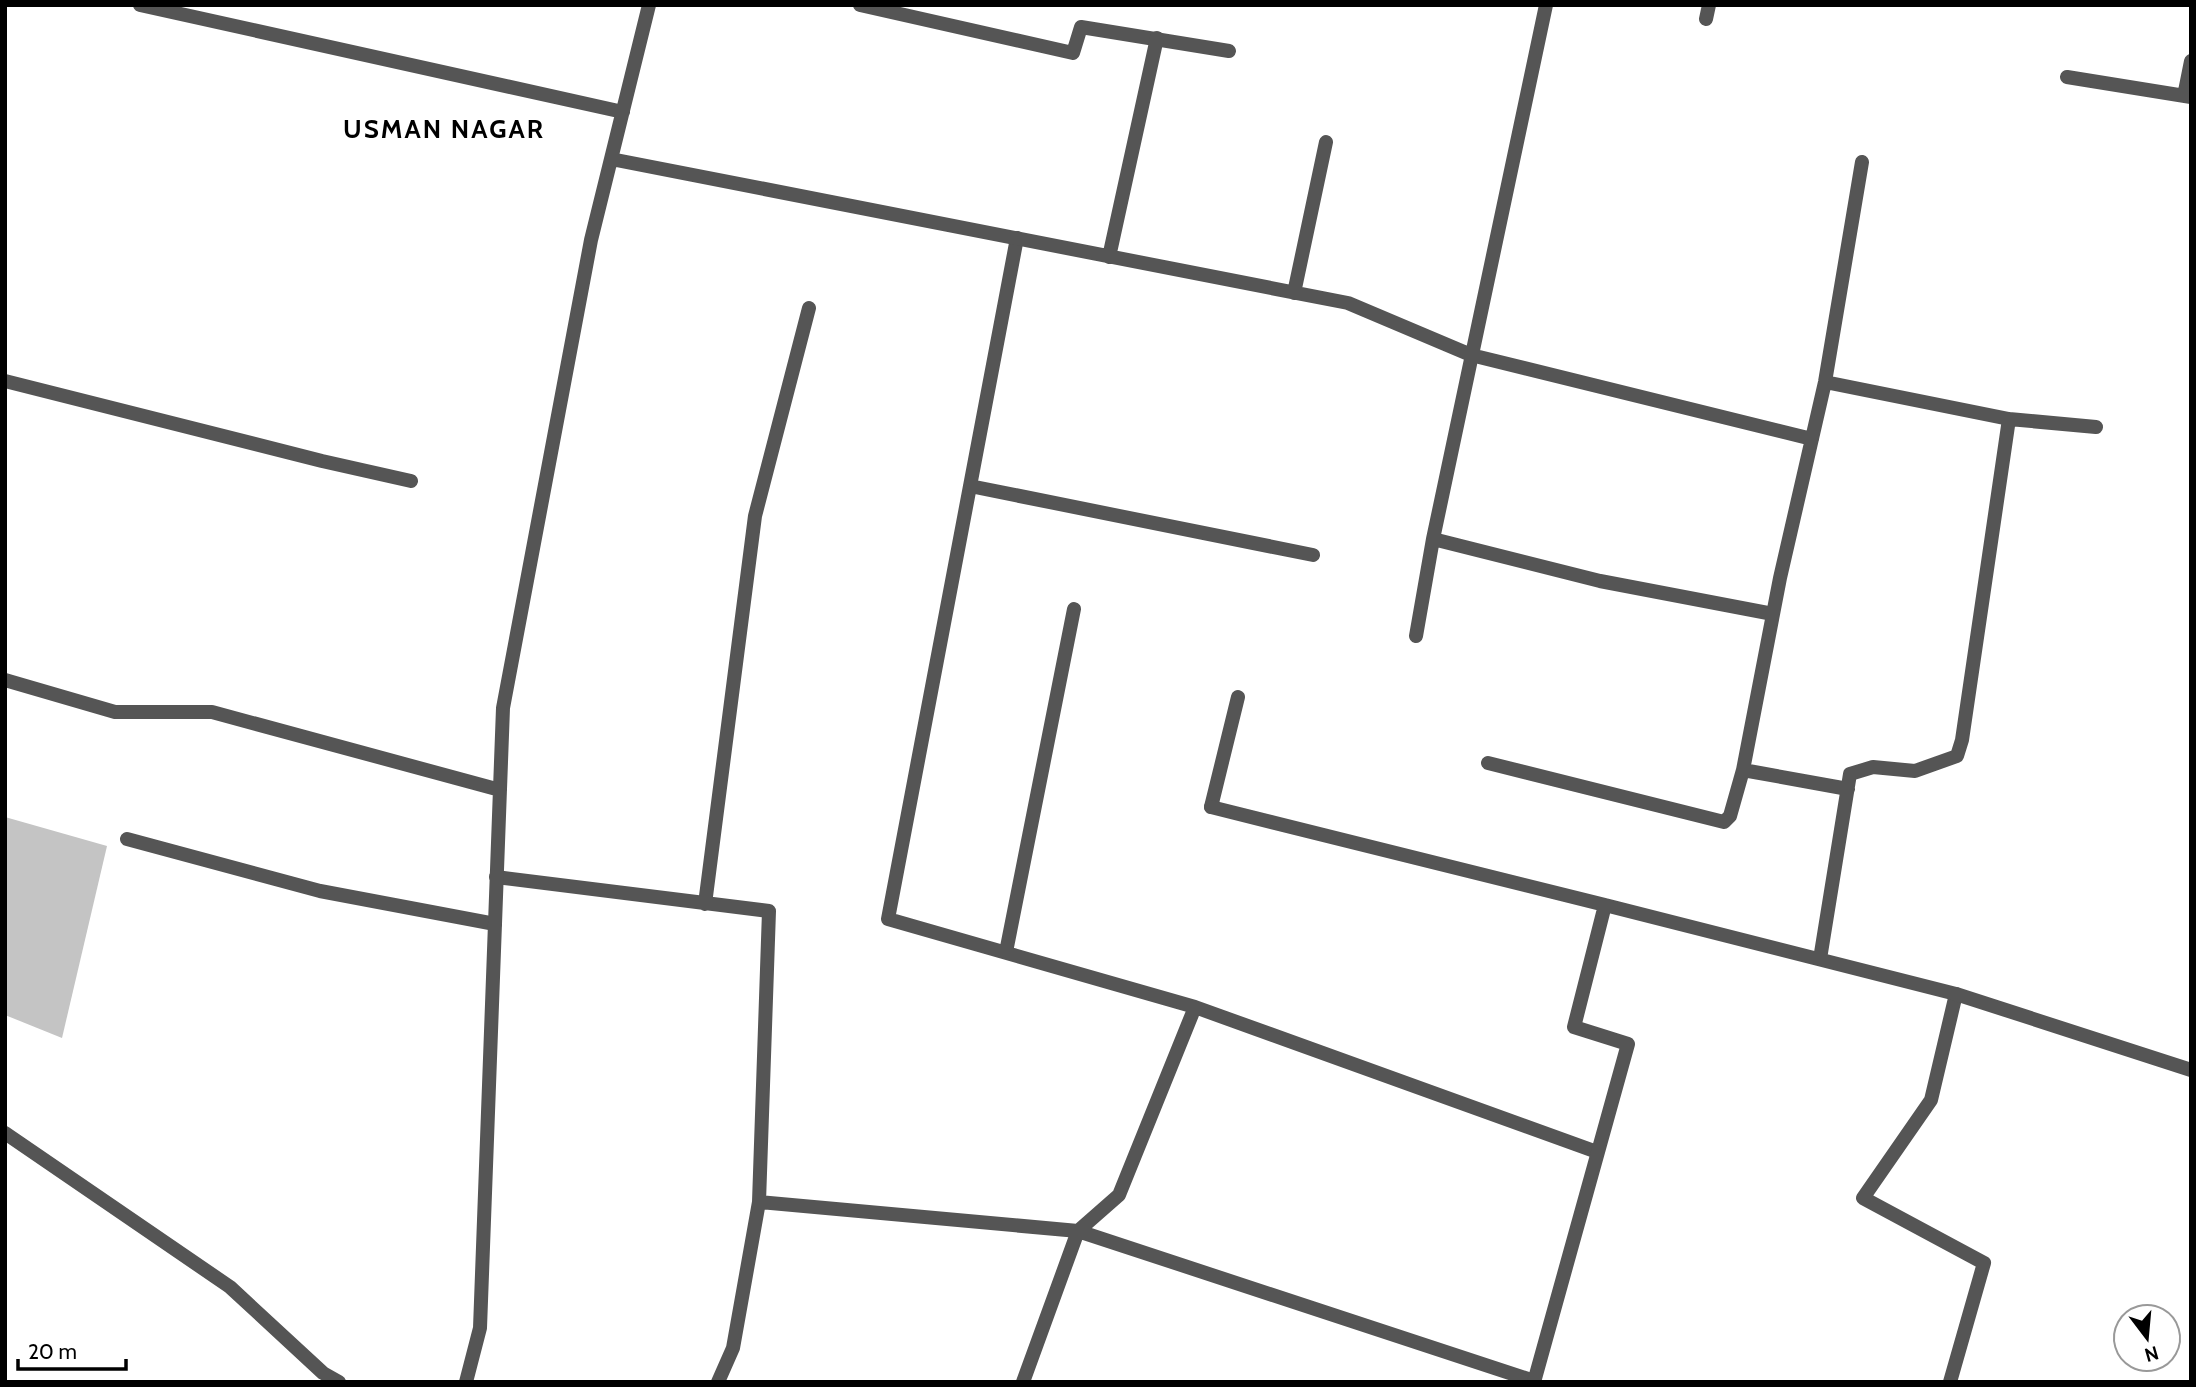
<svg xmlns="http://www.w3.org/2000/svg" width="2196" height="1387" font-family="Cabin,sans-serif">
<rect width="100%" height="100%" fill="#fff"/>
<path fill="#c4c4c4" d="M5,817L107,846L62,1038L5,1015Z"/>
<g fill="none" stroke-linecap="round" stroke-linejoin="round">
<path stroke="#555" stroke-width="14" d="M860,5L1073,53L1081,27L1229,51
M1706,19L1709,5
M2067,77L2191,97
M2184,96L2191,61
M1017,238L888,919L1195,1007L1597,1152
M5,381L322,461L411,481
M970,486L1313,555
M1211,807L1238,697
M127,839L320,891L495,924
M496,877L769,911L759,1202L733,1348L718,1382
M705,904L755,516L809,308
M1006,952L1074,609
M759,1202L1078,1231L1534,1381
M1023,1382L1078,1231L1119,1195L1195,1007
M1950,1382L1984,1263L1863,1198L1931,1100L1956,994"/>
<path stroke="#555" stroke-width="14" d="M140,5L623,112
M611,159L1348,303L1471,355L1812,439
M1109,257L1157,38
M1294,293L1326,142
M1825,382L2009,419L2096,427
M1433,539L1600,581L1773,614
M1416,636L1433,539L1546,5
M5,680L115,712H212L500,790
M1488,763L1724,822L1730,816L1743,770L1780,578L1825,382L1862,162
M1743,770L1848,789
M1211,807L1605,905L1956,994L2191,1070
M1820,959L1850,774L1873,767L1915,771L1957,756L1962,740L2009,419
M466,1382L480,1328L503,708L591,240L649,5
M1534,1382L1628,1044L1574,1027L1605,905"/>
<path stroke="#555" stroke-width="14" d="M5,1133L230,1287L323,1373L339,1382"/>
</g>
<g text-anchor="middle" dominant-baseline="central" stroke-width="7" stroke-linejoin="round" paint-order="stroke">
<g font-size="26" font-weight="bold" letter-spacing="2" fill="#000" stroke="#fff">
<text x="444" y="129">USMAN NAGAR</text>
</g>
</g>
<rect width="2196" height="1387" fill="none" stroke="#000000" stroke-width="14"/>
<g transform="translate(2147 1338) rotate(164)"><circle r="33" fill="#ffffff" stroke="#999999" stroke-width="2"/>
<path d="M0-5L12 26L0 18L-12 26Z" fill="#000000"/>
<text y="-10" font-size="19" font-weight="bold" text-anchor="middle" fill="#000000">N</text>
</g>
<path d="M18 1359v10h108v-10" fill="none" stroke="#000000" stroke-width="3.5"/>
<text x="28" y="1359" font-size="21" fill="#000000" stroke="#ffffff" stroke-width="5" paint-order="stroke">20 m</text>
</svg>
